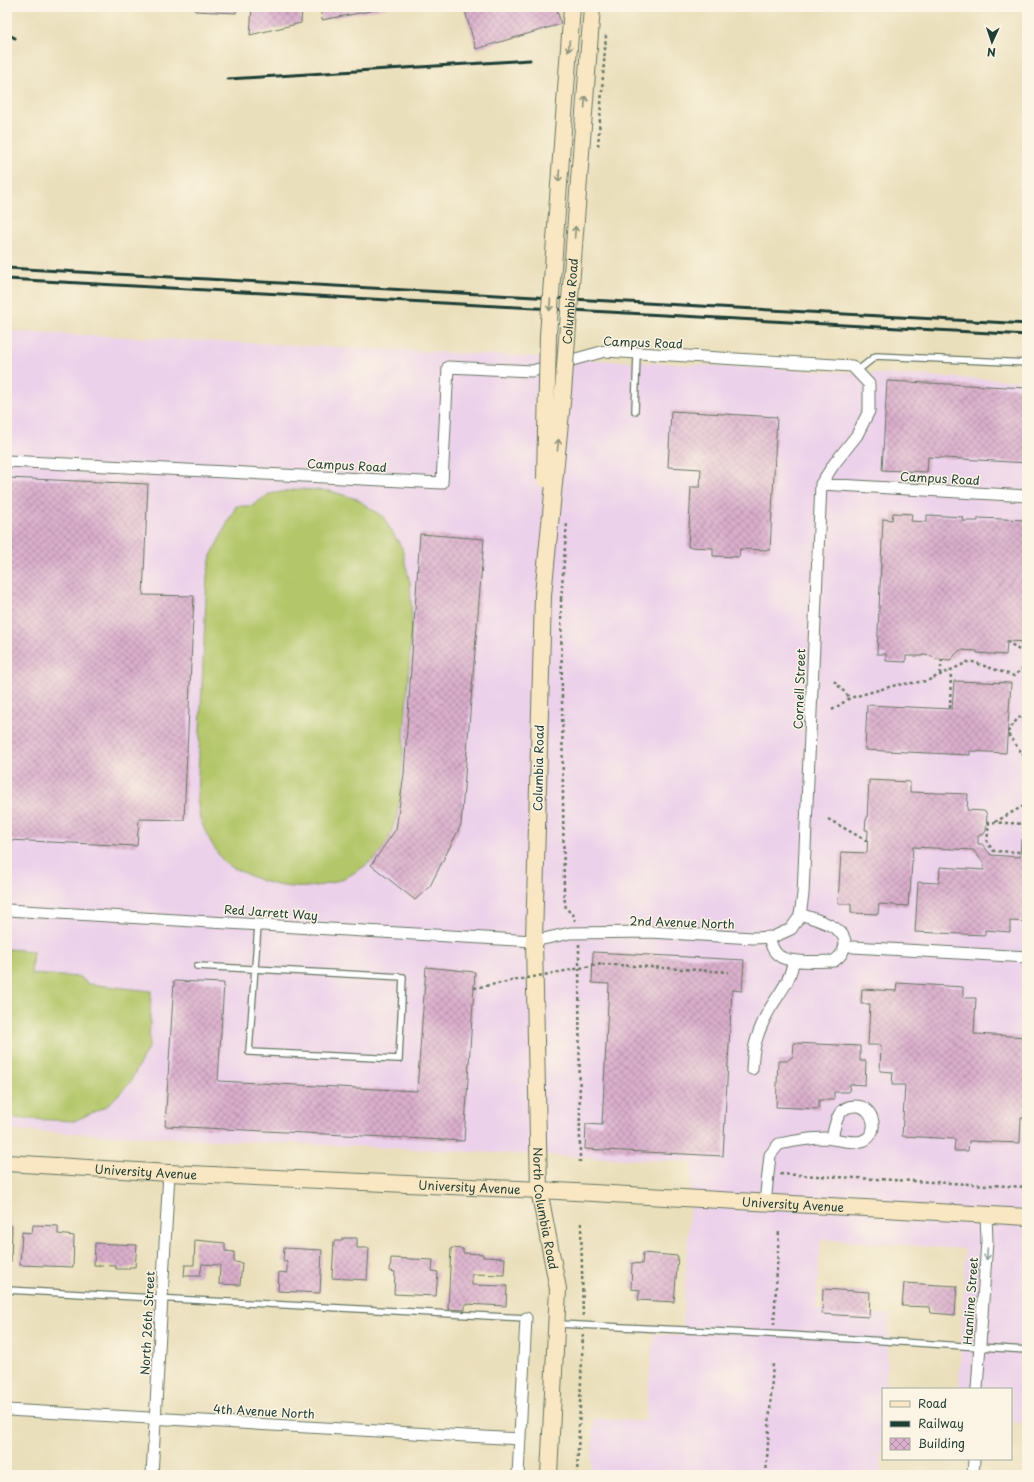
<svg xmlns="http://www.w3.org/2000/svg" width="1034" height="1482" font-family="'Playpen Sans',sans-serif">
<defs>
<pattern id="building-cross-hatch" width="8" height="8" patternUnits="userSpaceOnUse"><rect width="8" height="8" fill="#daaecc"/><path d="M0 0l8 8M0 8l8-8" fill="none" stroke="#b08fa6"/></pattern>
</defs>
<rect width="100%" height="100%" fill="#fcf5e5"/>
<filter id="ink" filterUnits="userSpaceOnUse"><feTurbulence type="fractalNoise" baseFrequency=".025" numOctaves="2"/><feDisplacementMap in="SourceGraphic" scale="8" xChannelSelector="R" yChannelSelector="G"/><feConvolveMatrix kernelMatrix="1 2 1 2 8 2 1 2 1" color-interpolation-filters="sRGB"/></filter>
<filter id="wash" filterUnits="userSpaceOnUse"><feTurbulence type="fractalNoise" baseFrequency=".012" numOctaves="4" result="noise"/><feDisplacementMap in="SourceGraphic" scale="16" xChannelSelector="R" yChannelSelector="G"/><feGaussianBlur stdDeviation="0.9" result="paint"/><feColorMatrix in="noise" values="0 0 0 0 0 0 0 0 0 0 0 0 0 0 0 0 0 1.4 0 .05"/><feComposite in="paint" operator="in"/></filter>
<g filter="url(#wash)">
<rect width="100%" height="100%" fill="#eadfbb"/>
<path fill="#ecd1ea" d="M7,331L1027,381V1424L1011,1422V1389H959L965,1249L821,1239L816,1309L889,1315L886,1389H883L881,1475H591L594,1419L645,1421L654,1334L682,1336L692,1162L7,1130Z"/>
<path fill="#b3c669" stroke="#69824e" d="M299,489L330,491L357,499L383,517L402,548L410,583L412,622L400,798C397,814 391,842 379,854C341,891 290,897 244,873C239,870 232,868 228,865C218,858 203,829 200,818C199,811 198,804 197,797L207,575L211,556L236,506H252L269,494Z
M7,949L33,951L31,974L80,977L88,984L151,991L149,1046L129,1084L107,1106L74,1121L7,1118L9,1061L7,1059Z"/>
<g id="blocks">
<path fill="url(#building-cross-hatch)" d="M195,7H237L236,13L195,11Z
M252,7H302L301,23L250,35Z
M320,7H386V8L322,20Z
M467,7H556L561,24L476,49L464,8Z
M887,381L1027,388V463L928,457L927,472L882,470Z
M671,411L777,417L770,550L740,549L739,557L713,556V548L688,547L691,487H700L701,469L668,467Z
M7,478L148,484L143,595L194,596L184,820L139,819L137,846L7,840Z
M893,513L912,514L911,521L927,522V515L963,517L962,521H978V518L1027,520V642L1007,641L1006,655L977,653V651L960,650L950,660L935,659L932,656L922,655V656H906V662L886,661V654H877L883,519L892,520Z
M420,534L484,539L461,825L430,886L415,900L371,865L396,829L404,774Z
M954,681L1011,683L1006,753L970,751V755L865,750L867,705L952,709Z
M869,780L910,782V792L968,794L967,810L984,811L987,814L986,831L983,835H978V844H982L991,855L1020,857L1021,840H1027V922L1010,921V932L985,930V935L915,932L918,882L939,883L940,867L984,870V863L973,850L913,847L910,893H909L908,906L879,904L878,914L851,913V904H838L841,852L867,853L868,830H865L866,819H867Z
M593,952L744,960L742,991L732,990L723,1156L585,1149L586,1124L602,1125L609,984L592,983Z
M426,967L475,972L464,1141L165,1126L174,981L224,983L218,1081L417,1091Z
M897,983L963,987V998H976L974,1034L1027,1037V1118H1021L1020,1143L969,1141L968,1151H954L955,1139L902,1136L905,1085H892L893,1072L880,1071L881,1045H868L870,1004H861L862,989L896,991Z
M794,1043L860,1046V1061H866L865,1085L850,1084L849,1092H834V1100H819V1109L776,1107L778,1061H787L793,1056Z
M33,1225L58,1226V1234L74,1236L73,1267L20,1265L22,1232L32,1233Z
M7,1226H12L11,1262H7Z
M343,1238H357V1248H369L367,1280L332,1278L334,1241H342Z
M195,1240L225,1243V1251L234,1252V1262L242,1263L240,1285L219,1284L220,1265L202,1264L200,1276H184L185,1265H194Z
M95,1243L137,1245L135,1267H129V1269H116V1266L94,1265Z
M284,1248L322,1250L320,1293L278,1291L279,1272L287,1273V1262L283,1261Z
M451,1248L463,1249V1253L483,1254V1257L505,1258L504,1275L472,1274V1285L507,1286L506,1306L465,1304V1310L448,1309Z
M643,1253L678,1256L674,1302L638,1300L640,1290L631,1289L632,1263L642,1264Z
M391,1258L433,1260L432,1271L438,1272L436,1296L394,1294L395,1272L390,1271Z
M904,1283L957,1286L955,1315L931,1313L930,1307L902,1306Z
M823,1289L870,1292L869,1317L822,1314Z"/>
</g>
</g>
<g filter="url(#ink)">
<use href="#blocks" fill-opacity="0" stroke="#667663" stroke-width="1"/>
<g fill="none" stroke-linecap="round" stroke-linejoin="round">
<defs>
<path id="lane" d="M857,371L876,356L1027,363
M635,411L637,354
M197,966L403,977L399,1059L249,1052L258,925
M7,1290L526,1318
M558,1324L790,1335L1027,1350"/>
<path id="street" d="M7,461L442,483L448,367L532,371L605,351L852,366L869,384V411L857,435L834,464L821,484L803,894L800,916L791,929L773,937L753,938L650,932L570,933L534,941L7,910
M821,484L1027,496
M769,937C771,944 772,950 778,955C788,964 820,961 834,961C841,956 844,952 845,943C845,926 814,919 800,914
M853,947L1027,957
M752,1069C753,1048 756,1037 765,1018C774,998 791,984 793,961
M765,1203L770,1155L779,1144C794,1141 810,1138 825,1138C838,1139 850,1144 862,1141C880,1136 875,1106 856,1106C837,1105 835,1125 832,1139
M977,1389L987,1241L986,1215
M7,1410L520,1439
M152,1475L169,1173
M518,1475L526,1318
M973,1475L974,1459"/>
<g id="secondary">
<path id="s1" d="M543,595L534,941L539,1190L558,1289L549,1475"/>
<path id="s2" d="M7,1163L169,1173L539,1190L1027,1217"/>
</g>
</defs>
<use href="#lane" stroke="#667663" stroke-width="8"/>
<use href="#street" stroke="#667663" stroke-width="13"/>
<use href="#secondary" stroke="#667663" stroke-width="18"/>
<path stroke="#667663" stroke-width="2.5" stroke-dasharray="3 3" stroke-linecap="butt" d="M561,599L564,895L566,909L573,914L575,921
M1007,641L1027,656
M940,674L942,660
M834,681L850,698
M950,708L951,670
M832,710L850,698L896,685L927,681L970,661L1014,676L1027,665
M1027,715L1018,718L1007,733L1027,760
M828,819L867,841
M987,822L1027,824
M989,822L987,843L994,851L1021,852
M995,822L1027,804
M1025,840V824
M579,944L580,1162
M602,964L729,972
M780,1174L1027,1187
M581,1223L583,1317
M774,1325L779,1230
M577,1475L583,1334
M766,1475L773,1363"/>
<use href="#lane" stroke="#fff" stroke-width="5.5"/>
<use href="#street" stroke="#fff" stroke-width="11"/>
<use href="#secondary" stroke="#f9e7c3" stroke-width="16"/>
<path stroke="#1f3d34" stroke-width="3" d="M7,34L15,38
M228,79L530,60
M7,268L1027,324
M7,279L1027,335"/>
<defs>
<g id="secondary-bridge">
<path d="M545,479L548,335L572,7"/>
<path id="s3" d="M543,595L563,392L592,7"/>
</g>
</defs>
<use href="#secondary-bridge" stroke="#667663" stroke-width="18" stroke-linecap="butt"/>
<path stroke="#667663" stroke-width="2.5" stroke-dasharray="3 3" stroke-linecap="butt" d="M598,146L606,35
M561,599L567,522
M474,988L602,964"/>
<use href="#secondary-bridge" stroke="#f9e7c3" stroke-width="16"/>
</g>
<defs><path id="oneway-shaft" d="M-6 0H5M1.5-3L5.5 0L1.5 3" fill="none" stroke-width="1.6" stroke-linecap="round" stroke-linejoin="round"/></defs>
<g stroke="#8c927c">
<use href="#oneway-shaft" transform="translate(569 46) rotate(94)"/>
<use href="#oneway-shaft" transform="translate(585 102) rotate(-86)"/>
<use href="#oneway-shaft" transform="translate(559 176) rotate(94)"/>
<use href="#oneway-shaft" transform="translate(575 232) rotate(-86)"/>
<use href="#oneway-shaft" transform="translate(550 305) rotate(94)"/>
<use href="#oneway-shaft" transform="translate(558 445) rotate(-84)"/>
</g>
<use stroke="#8f9e9a" href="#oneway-shaft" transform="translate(987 1254) rotate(94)"/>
</g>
<g text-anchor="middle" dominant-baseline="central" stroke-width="3" stroke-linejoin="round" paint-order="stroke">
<g font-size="12" fill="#1f3d34" stroke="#fcf5e5">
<text stroke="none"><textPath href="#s3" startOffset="295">Columbia Road</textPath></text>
<text transform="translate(643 342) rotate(2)">Campus Road</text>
<text transform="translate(347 465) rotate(3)">Campus Road</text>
<text transform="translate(940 478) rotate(3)">Campus Road</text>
<text transform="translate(799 689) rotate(-88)">Cornell Street</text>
<text transform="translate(538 768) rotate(-89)">Columbia Road</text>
<text transform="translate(271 912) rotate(4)">Red Jarrett Way</text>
<text transform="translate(682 922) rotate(2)">2nd Avenue North</text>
<text stroke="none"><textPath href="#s2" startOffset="139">University Avenue</textPath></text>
<text stroke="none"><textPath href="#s2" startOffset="463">University Avenue</textPath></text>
<text stroke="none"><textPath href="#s2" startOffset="787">University Avenue</textPath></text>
<text stroke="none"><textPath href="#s1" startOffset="614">North Columbia Road</textPath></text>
<text transform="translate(970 1301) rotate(-86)">Hamline Street</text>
<text transform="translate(147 1323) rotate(-87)">North 26th Street</text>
<text transform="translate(264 1411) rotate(3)">4th Avenue North</text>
</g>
</g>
<rect width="1034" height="1482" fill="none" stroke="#fcf5e5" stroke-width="24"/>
<rect x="882" y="1388" width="130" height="72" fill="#fcf5e5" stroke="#a4ab9e"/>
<rect x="890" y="1401" width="20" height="6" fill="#f9e7c3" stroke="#a4ab9e"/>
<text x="918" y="1408" font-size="12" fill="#1f3d34">Road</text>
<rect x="890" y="1421" width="20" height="6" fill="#1f3d34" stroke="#a4ab9e"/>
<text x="918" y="1428" font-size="12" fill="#1f3d34">Railway</text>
<rect x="890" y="1438" width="20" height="12" fill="url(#building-cross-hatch)" stroke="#a4ab9e"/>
<text x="918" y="1448" font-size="12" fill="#1f3d34">Building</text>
<g transform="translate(992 42) rotate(183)" stroke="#fcf5e5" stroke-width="3" paint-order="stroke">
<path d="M0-3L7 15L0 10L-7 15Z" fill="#1f3d34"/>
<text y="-6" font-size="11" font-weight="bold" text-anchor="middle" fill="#1f3d34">N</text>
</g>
</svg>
